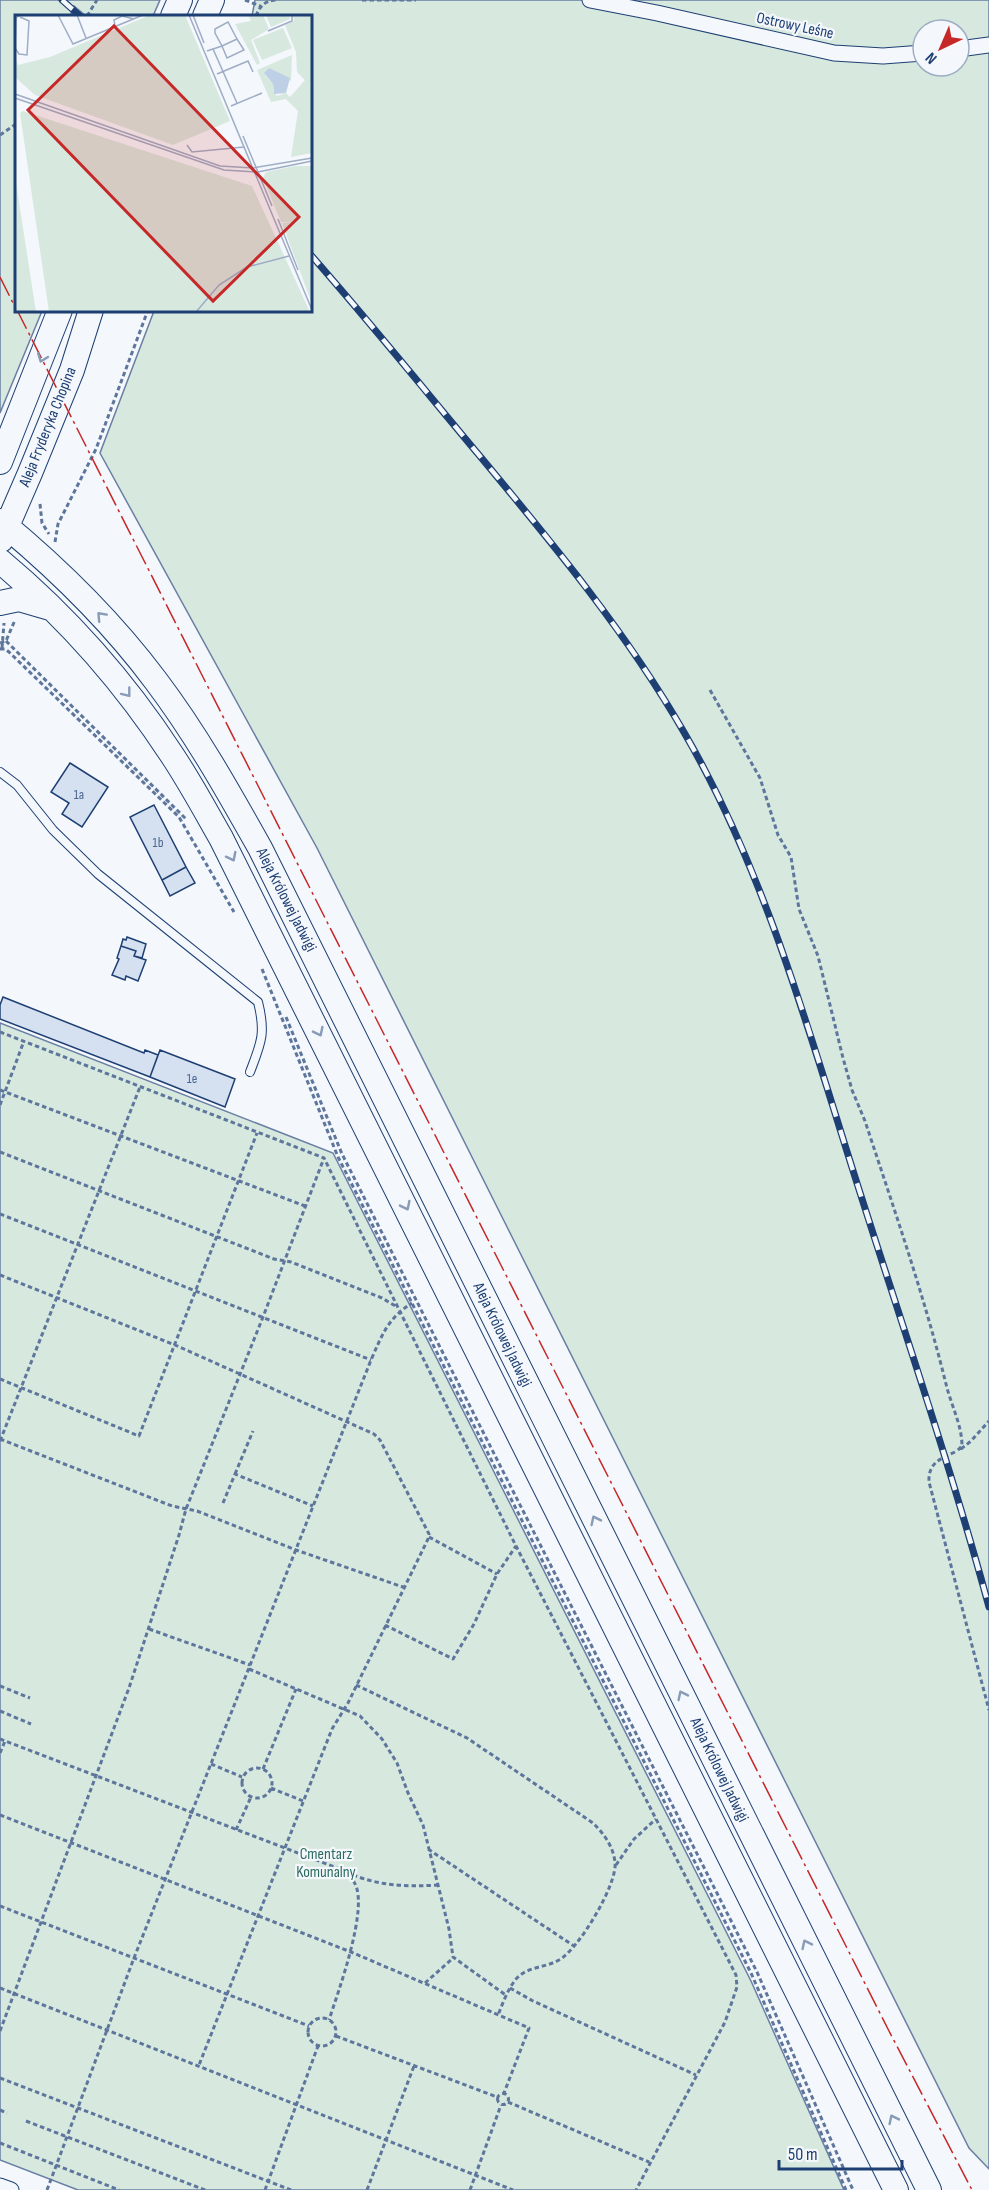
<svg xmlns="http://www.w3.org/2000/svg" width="989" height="2190" font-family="'Sofia Sans Condensed',sans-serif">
<rect width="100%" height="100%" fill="#f4f7fb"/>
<path fill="#d7e8df" stroke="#687fa3" stroke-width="1.5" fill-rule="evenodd" d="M0,0H160L153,16H86L74,6L71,13L74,16H16V310L42,311L0,413Z
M255,0H989V2169L969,2148L317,848L100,453L154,311L310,310V16H252ZM923,30H959V66H923Z
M0,1023L333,1153L751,1981L844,2190H78L0,2160Z"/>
<path fill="#d5e0f0" stroke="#1d3f73" stroke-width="1.5" d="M70,763L108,787L82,827L62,814L69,803L51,792Z
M154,805L186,867L162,880L130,817Z
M186,867L195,883L170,896L162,880Z
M127,937L146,944L142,958L134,956L136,951L121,946L123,939L126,940Z
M121,946L136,951L134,956L146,960L138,981L126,976L125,980L112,975L119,959L117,958Z
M3,997L144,1053L145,1050L158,1055L150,1077L0,1019V1005Z
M160,1050L235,1079L225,1107L150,1077Z"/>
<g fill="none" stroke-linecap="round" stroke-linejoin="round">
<defs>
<path id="service" d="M0,772L17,785L53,830L98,874L258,1002C266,1034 261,1043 250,1072"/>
<path id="minor" d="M590,0L657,13L834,53L883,56L923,53
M959,49L989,45
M0,2186L11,2190"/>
<path id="primary" d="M173,16L180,0
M205,16L212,0
M0,462L60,310
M0,521C57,568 112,622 156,681C196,734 228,791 260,848L929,2190
M1,540L30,473L72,370L91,310
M0,561C67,617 125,683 172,755C190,782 205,810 221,838L896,2190
M0,603L19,599L50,608"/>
</defs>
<use href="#service" stroke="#1d3f73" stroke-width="10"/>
<use href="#minor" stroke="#1d3f73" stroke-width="17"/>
<use href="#primary" stroke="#1d3f73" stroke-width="26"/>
<path stroke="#5e769c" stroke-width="3" stroke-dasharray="4.5 3" stroke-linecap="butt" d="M245,0L260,6
M362,0H416
M87,16L97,0
M256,16C260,6 264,1 276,0
M0,135L16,124
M40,504L42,523L49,534
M55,542L58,524L96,449L148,310
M6,641L186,819
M0,643L6,641L15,620
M2,648L4,623
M0,649H5L9,652L179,817L234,912
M710,690L760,778L778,835L791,857L799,909L818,956L843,1058L852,1090L865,1121C894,1209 924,1295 946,1384C951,1405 962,1425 962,1446L956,1452
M262,969L338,1157L751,1973L846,2190
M286,1017L342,1154L757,1972L853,2190
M0,1032L324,1158L516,1546L736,1975L737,1987L725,2022L636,2190
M0,1090L305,1206
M0,1105L24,1041
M0,1152L274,1259L291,1262L382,1298L397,1307
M0,1214L371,1360
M0,1275L175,1345L374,1434L380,1440L429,1534L428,1539L348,1703L332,1729L199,2065
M0,1379L139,1436L257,1133
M0,1439L172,1506L197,1511L296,1550L403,1587
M0,1441L140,1087
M961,1449L971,1441L989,1421
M955,1452C940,1459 928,1463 929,1482L989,1710
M235,1474L253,1431
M223,1503L235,1474L313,1506
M429,1537L497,1574
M385,1625L453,1659L474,1624L497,1574L516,1546
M149,1629L250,1665
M249,1669L360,1716L382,1739L397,1763L408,1793L423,1825L449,1929L453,1957L507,1996
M356,1685L467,1738L593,1823C604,1834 613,1846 615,1862C618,1884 578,1950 559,1960C545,1968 529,1966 517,1978C508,1988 503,2003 498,2015
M0,1686L30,1698
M0,1711L31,1724
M0,1739L345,1871C348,1875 352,1878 354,1882C370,1906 338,1992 329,2020
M0,1753L5,1741
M211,1764L242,1777
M242 1783a15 15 0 1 1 30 0a15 15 0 1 1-30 0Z
M263,1769L296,1689
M271,1788L303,1801
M0,1815L351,1952L529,2028L504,2093
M236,1830L251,1797
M428,1849L574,1946
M616,1865L634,1839L656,1819
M346,1872C377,1886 405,1887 438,1885
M0,1906L309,2026
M425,1983L453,1958
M0,1988L513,2190
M510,1988L533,2001L696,2075
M308 2032a14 14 0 1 1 28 0a14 14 0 1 1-28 0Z
M0,2031L129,1688L179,1535L186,1509L263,1317L324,1158
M336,2036L497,2097
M0,2078L291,2190
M497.5 2099a5.5 5.5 0 1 1 11 0a5.5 5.5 0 1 1-11 0Z
M508,2102L649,2162
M0,2110L7,2113
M26,2121L205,2190
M0,2143L119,2190
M47,2190L134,1958L371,1360C382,1335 388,1318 412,1303
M265,2190L318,2046
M367,2190L414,2066
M470,2190L501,2105"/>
<use href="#service" stroke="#f4f7fb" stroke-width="8"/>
<use href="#minor" stroke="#f4f7fb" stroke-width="15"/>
<use href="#primary" stroke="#f4f7fb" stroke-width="24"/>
<defs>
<path id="rail" d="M62,0L80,16
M310,254C368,320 423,388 479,455C553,544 627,633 685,734C765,872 808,1029 856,1180C901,1322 950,1464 989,1607"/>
</defs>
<use href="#rail" stroke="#1d3f73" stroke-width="7"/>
<use href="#rail" stroke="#f4f7fb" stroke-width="4.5" stroke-dasharray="14" stroke-linecap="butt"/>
<path stroke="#c62828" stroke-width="1.5" stroke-dasharray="21 4.5 3 4.5" stroke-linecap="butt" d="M0,277L16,309
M17,310L889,2031L972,2190"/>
</g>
<defs><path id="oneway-chevron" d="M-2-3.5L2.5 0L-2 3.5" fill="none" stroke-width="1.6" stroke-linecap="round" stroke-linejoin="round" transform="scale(1.5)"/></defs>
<g stroke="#889bb7">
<use href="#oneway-chevron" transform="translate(42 358) rotate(111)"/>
<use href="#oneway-chevron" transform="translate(101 616) rotate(-133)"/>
<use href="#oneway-chevron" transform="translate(127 693) rotate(52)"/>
<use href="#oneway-chevron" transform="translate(232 857) rotate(63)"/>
<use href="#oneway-chevron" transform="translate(319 1032) rotate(64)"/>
<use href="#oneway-chevron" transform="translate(406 1206) rotate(64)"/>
<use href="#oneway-chevron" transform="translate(595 1520) rotate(-116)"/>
<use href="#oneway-chevron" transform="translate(682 1695) rotate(-116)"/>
<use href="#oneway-chevron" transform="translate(806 1944) rotate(-116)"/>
<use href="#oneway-chevron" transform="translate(893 2119) rotate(-116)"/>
</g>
<g text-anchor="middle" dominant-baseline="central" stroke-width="4.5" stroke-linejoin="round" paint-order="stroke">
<g font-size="14" fill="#4b6792">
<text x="79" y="794">1a</text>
<text x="158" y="842">1b</text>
<text x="192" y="1078">1e</text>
</g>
<g font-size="16" fill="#1d3f73" stroke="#f4f7fb">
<text transform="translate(795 26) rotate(12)">Ostrowy Leśne</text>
<text transform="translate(48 427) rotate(-68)">Aleja Fryderyka Chopina</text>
<text transform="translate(286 900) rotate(63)">Aleja Królowej Jadwigi</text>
<text transform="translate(502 1335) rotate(64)">Aleja Królowej Jadwigi</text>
<text transform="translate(719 1770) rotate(64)">Aleja Królowej Jadwigi</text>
</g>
<g font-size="16" fill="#2c6c60" stroke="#f4f7fb">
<text x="326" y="1854">Cmentarz<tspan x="326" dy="18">Komunalny</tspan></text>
</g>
</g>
<g transform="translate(15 15)">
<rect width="297" height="297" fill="#f4f7fb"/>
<path d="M135,0H170L215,106L158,130L20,80L0,62V43L3,50L35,42ZM233,0H248L254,14L236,25L245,48L242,50L220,9L236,6ZM251,0H274L275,4L256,12ZM278,0H297V138L276,142L283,96L271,84L256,87L242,55L277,40L276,66L254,53L250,60L258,69V76L262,81L271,78L275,82L290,65L282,57L281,37L270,10L279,6ZM268,13L277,33L247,45L238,25ZM8,96L237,171L295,297H34L5,98ZM280,151H297V289L267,208L277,207H266L248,163L251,157ZM0,161L21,297H0Z" fill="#d7e8df"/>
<path d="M254,53L275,63L271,78L259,79L258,69L249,58Z" fill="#bed0e5"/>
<path fill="none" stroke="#9eadc5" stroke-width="1.5" d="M5,0L1,3L0,33L4,39L12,40L14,6L5,2M43,0L58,29L128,0M62,0L71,23M174,0L297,295M178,0L189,28M100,11L99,5L107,1L119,4M253,16L277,6V0M198,34L207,31L222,24L229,35L212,43L207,31L200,18V14L213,7L222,24M192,36L198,34L222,88M202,59L233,46L238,57M0,79L205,151L238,153L297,143M0,83L209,155L243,157L297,146M216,91L247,78M228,121L257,191M172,130L177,137L229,132M263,204L283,255M181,297L204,270L232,252L274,241"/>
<path fill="#c62828" fill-opacity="0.15" stroke="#c62828" stroke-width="3" d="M99,11L284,202L198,286L13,95Z"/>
<rect width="297" height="297" fill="none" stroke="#1d3f73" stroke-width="3"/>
</g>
<g transform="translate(941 48) rotate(224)"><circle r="28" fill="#f4f7fb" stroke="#9eadc5" stroke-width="1.5"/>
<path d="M0-4.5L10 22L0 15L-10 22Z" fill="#c62828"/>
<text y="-9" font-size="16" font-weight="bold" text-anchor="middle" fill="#1d3f73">N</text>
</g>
<path d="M779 2160v9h123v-9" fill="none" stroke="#1d3f73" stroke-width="3"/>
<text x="788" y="2160" font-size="18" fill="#1d3f73" stroke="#f4f7fb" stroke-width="4.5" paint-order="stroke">50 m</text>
</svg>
